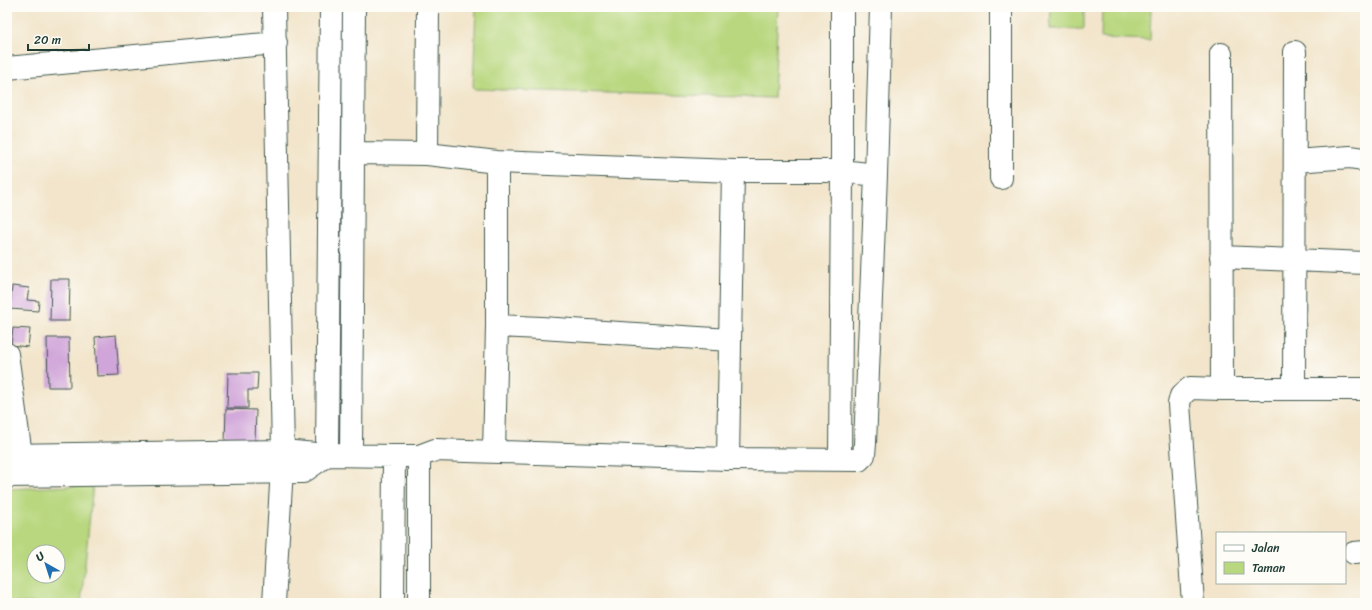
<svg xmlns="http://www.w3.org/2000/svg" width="1372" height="610" font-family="Sriracha,sans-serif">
<rect width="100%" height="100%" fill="#fdfcf7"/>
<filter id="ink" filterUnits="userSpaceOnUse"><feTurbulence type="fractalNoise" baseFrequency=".025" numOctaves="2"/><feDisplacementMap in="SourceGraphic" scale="8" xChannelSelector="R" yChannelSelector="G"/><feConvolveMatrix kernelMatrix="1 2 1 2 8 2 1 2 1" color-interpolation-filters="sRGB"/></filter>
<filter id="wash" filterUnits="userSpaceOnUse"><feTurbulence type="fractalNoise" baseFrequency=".012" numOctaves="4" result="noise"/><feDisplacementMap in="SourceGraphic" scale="16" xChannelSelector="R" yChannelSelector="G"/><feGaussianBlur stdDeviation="0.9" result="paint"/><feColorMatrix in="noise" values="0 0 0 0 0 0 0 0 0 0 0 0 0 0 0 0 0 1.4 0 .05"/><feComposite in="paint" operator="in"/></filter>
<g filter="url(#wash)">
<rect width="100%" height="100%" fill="#f2e5cb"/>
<path fill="#b8d77e" stroke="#6c8a59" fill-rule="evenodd" d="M476,7H778L774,98L473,89Z
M1051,7H1084V29H1050Z
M1102,7H1151L1150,40L1101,38Z
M93,485L81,603H7V489ZM34,552H58V576H34Z"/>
<g id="blocks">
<path fill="#d0a5d9" d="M51,279H70L69,321H50Z
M12,286L29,288L27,300L39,301L38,311L10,309Z
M13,328L30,329L28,347L11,345Z
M116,335L119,375L97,376L95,337Z
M47,338H69L70,387H48Z
M228,373H258L257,390H248V408H227Z
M226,409L256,410L255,442H225Z"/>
</g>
</g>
<g filter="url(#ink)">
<use href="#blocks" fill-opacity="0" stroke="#3f564b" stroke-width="1"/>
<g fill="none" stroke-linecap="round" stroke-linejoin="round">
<defs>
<path id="minor" d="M1221,54L1222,389
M7,68L276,43
M353,153L427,154L497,162L733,171H842L876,175
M427,154L428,7
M1295,161L1350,157L1364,159L1365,161
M1001,178V7
M1221,257L1365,263
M497,326L541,328L730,340
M7,354L21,455
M1294,389L1295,52
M494,452L497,326V162
M7,455L283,451L327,455L394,456H419L435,450L728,459L859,460L864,455L865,444L876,175L881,7
M327,455L331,7
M351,455L354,7
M419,456V603
M728,459L733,171
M840,460L842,171V7
M7,476L303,472L327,455
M1354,553L1365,552
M274,603L283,451L274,7
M393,603L394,456
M1193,603L1179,404L1181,396L1190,388L1222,389H1365"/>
</defs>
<use href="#minor" stroke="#3f564b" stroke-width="24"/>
<use href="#minor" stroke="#fff" stroke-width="22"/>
</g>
</g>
<rect width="1372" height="610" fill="none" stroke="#fdfcf7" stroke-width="24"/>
<rect x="1216" y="532" width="130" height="52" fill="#fdfcf7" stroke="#a4b0a9"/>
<rect x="1224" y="545" width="20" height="6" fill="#ffffff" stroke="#a4b0a9"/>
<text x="1252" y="552" font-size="12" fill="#1f3d34">Jalan</text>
<rect x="1224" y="562" width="20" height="12" fill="#b8d77e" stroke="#a4b0a9"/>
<text x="1252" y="572" font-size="12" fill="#1f3d34">Taman</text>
<g transform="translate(46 564) rotate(321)"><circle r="19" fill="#fdfcf7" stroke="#a4b0a9"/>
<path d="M0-3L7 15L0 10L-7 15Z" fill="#1f6fb2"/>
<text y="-6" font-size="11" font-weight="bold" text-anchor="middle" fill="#1f3d34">U</text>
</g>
<path d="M28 44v6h61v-6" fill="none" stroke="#1f3d34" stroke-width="2"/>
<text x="34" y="44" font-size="12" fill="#1f3d34" stroke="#fdfcf7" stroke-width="3" paint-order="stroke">20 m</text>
</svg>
